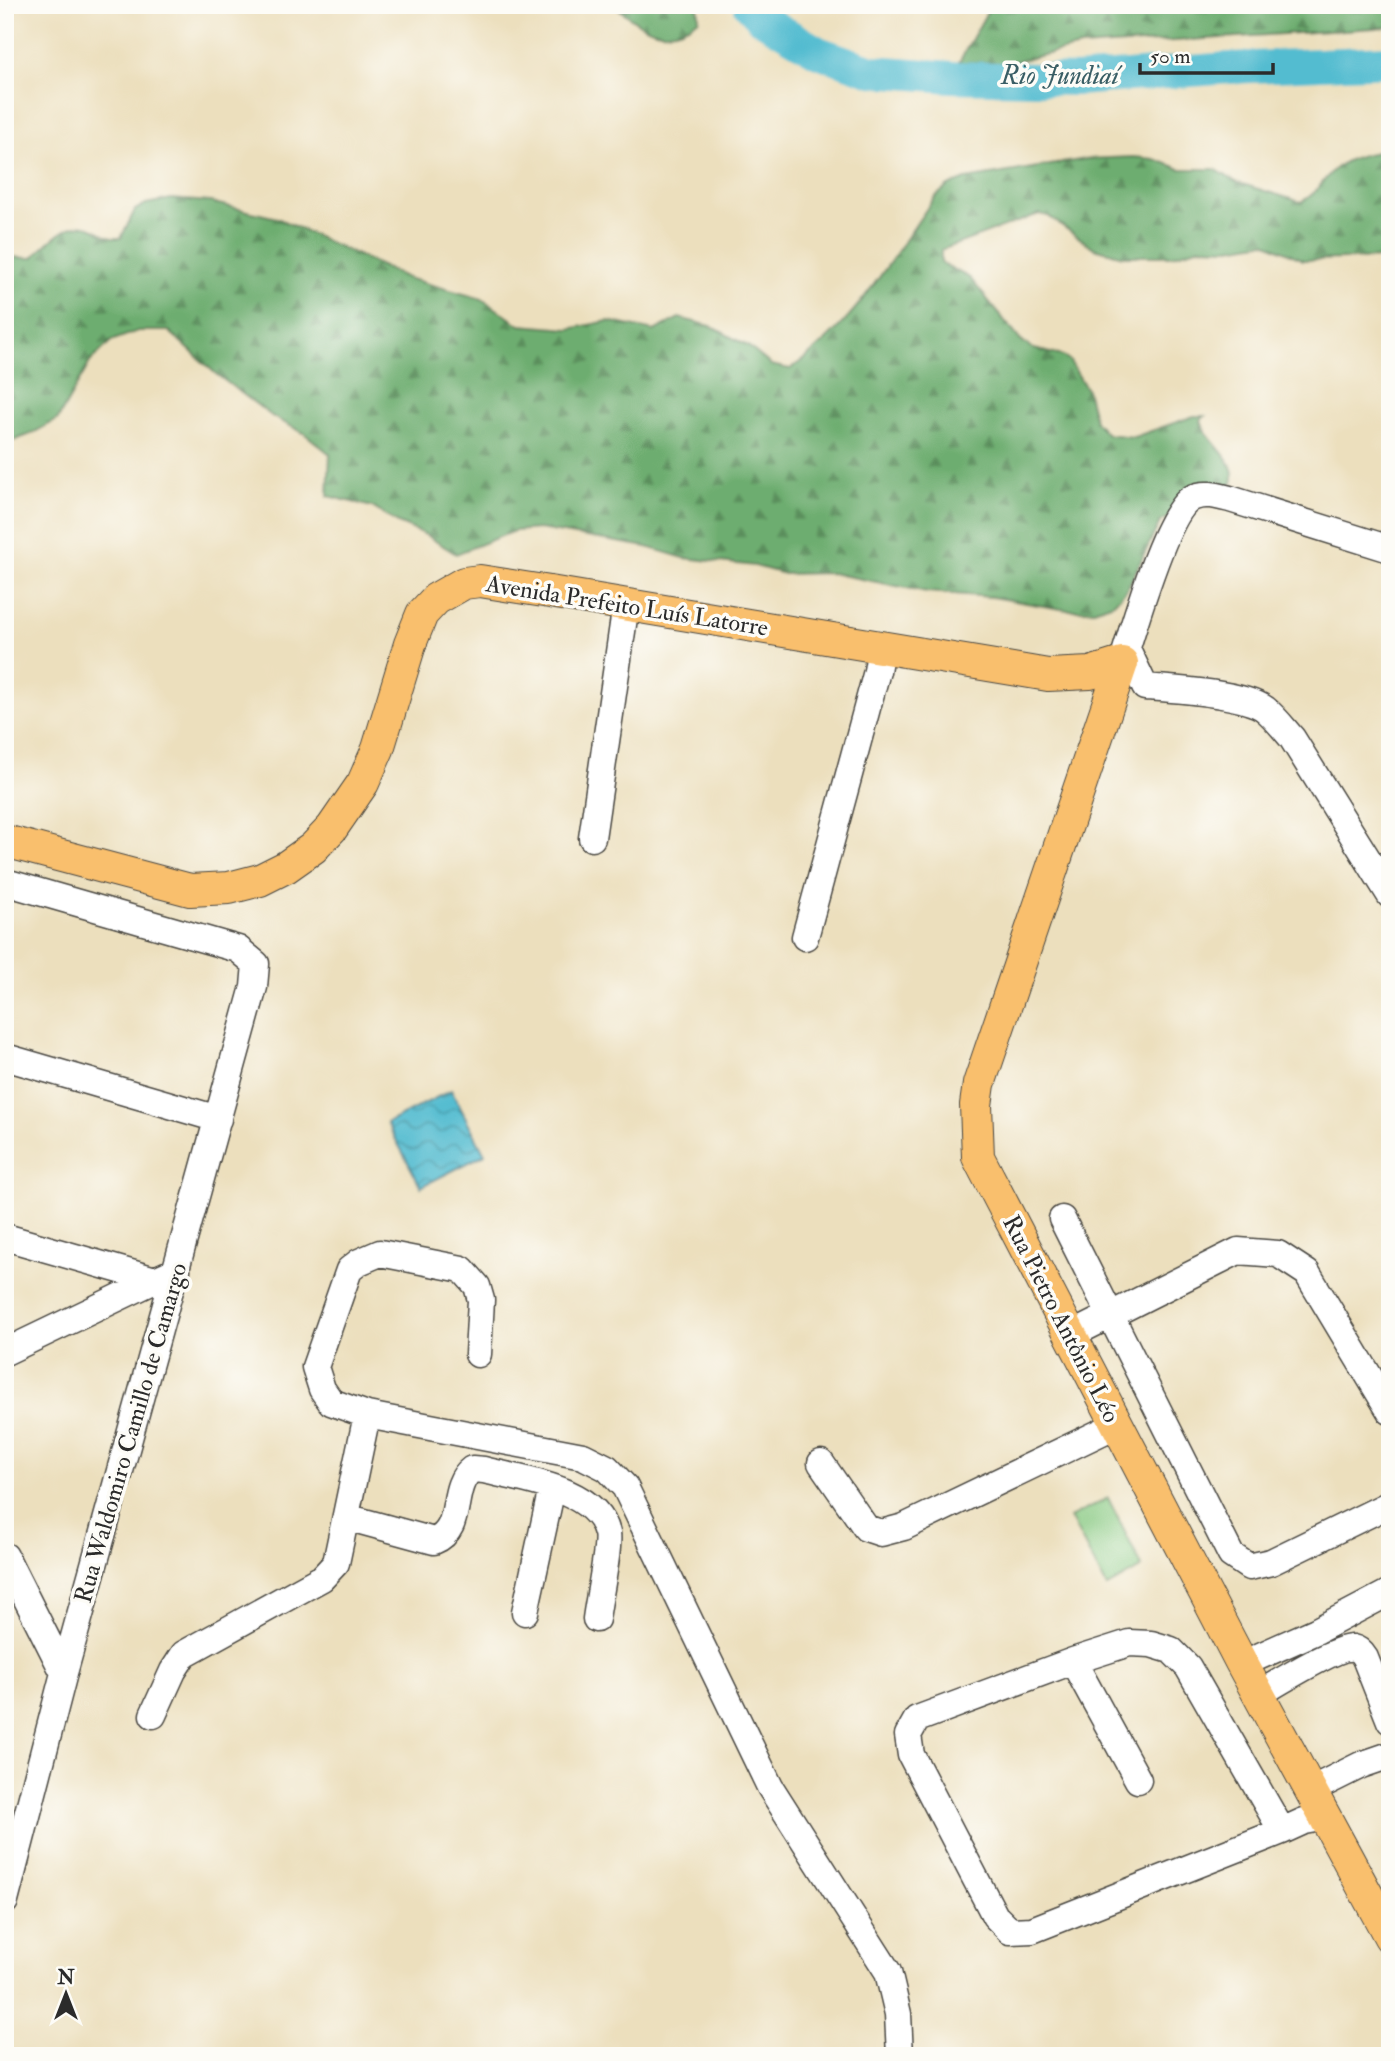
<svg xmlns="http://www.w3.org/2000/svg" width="1395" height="2061" font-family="'IM FELL Double Pica',serif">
<defs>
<pattern id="forest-firs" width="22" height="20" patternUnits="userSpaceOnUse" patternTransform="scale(1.75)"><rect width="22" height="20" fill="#6dad70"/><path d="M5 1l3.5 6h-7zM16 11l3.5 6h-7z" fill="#5a8d5c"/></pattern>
<pattern id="water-waves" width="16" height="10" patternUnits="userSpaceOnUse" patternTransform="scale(1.75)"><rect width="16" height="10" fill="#53bcd0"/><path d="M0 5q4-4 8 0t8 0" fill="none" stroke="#4599a9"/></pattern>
</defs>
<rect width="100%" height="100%" fill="#fdfcf7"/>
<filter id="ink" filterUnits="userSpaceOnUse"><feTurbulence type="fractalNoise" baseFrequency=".0143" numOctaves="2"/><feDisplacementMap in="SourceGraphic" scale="14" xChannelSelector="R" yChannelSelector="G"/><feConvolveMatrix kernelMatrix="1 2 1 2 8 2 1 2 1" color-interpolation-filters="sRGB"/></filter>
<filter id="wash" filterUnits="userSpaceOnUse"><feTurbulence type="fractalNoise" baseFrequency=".00686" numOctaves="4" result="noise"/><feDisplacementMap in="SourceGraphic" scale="28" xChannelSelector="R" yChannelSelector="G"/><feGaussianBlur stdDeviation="1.57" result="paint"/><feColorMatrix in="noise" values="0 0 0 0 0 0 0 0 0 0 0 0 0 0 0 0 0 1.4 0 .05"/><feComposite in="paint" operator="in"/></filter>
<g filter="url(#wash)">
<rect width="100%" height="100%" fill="#ecdfbd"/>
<path fill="url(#forest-firs)" stroke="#4c6c4e" stroke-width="2" d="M614,5H698L699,19C665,45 644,29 614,5Z
M991,5H1390V27L1080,47L1007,63L959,62Z
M1390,150V258L1303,260L1265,242L1230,248L1201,247L1170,256H1123L1094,248L1048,216L1039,214L941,250V263L970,278L1021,341L1034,349L1063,356L1069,360L1087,390L1095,421L1107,434L1134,437L1194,416H1205L1201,420C1205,442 1240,460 1232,483L1160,522L1127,589L1114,603L1094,610H1067L992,597L927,592L831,573L784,574L755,566L684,558L647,547L539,529L514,531L456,554L424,534L398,523L372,507L328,496L330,454L304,433L273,417L216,374L169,331H138L111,341L90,362L58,419L31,434L5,444V257L32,258C47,245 67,219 90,227C104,232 103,239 121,238L135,210L146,204L171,199L210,202L277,218L407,278L482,299L520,325L569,329L608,321L654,331L679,318L711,326L748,346L771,365L790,369C852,328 892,258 934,198L948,186L966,179L1086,159L1133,157L1154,159L1181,169H1215L1236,182L1301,202C1318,194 1323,178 1337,167C1353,155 1371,153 1390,150Z"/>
<path fill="#87c982" stroke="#597a56" stroke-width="2" d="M1108,1498L1142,1567L1107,1587L1070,1518Z"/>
<path fill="url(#water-waves)" stroke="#3f747e" stroke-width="2" d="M451,1090L485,1154L421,1187L387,1123Z"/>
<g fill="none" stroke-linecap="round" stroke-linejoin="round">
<path stroke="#53bcd0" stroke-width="32" d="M749,5L762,19L818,52L872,71L952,77L1077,80L1229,68L1390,61"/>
</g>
</g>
<g filter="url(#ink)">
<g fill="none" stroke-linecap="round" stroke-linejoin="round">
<defs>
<path id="minor" d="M1127,649L1145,687C1173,689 1243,693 1265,709C1275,717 1283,728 1292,738L1390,895
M1122,663C1133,630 1165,512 1192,498C1204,492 1218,496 1230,499L1390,549
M592,838L626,604
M5,882L238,949L256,964L254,987L64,1673L5,1901
M805,937L877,671L881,647
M5,1057L218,1119
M1062,1219L1231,1555L1249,1567L1271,1562L1390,1504
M5,1237L155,1280L177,1270
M1071,1335L1238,1251L1278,1254L1307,1273L1390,1411
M5,1352L155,1280
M478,1354L481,1300L477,1286L462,1269L380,1253L359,1262L349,1270L315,1367L322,1389L331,1402L367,1415L583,1456L607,1468L625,1487L770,1787L888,1972L898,2014L900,2056
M821,1463L866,1528L881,1533L904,1527L1116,1425
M346,1517L434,1541C465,1529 448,1487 472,1469L484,1470C522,1480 596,1488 607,1533C610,1546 598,1602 596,1619
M5,1556L64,1673
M525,1612L552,1488
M1073,1661L1138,1780
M1242,1664L1316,1631L1390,1592
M1259,1694C1276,1684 1337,1646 1353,1648C1359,1649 1362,1653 1365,1658L1390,1721
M153,1715L173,1671L184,1654L322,1578L336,1563L367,1415
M1311,1790L1361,1765L1390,1755
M1282,1831L1188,1667L1171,1650L1151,1644L1129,1643L1073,1661L917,1719L908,1735L911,1755L995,1916L1010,1931L1032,1930L1282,1831L1304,1821L1326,1817"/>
<path id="major" d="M1122,663L979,1084L976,1105L978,1157L1242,1664L1390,1937
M5,841L190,890L229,888L260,880L286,867L313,848L332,828L363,783L378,749L410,644L422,614L436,599L464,583L480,581L550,592L1048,675L1090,673L1122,663"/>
</defs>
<use href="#minor" stroke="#484641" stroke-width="29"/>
<use href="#major" stroke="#484641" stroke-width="34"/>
<use href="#minor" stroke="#fff" stroke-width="26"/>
<use href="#major" stroke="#f9bf6d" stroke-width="32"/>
</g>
</g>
<g text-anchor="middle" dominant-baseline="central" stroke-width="7" stroke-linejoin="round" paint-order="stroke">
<g font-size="24" fill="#2b2b2b" stroke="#fdfcf7">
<text transform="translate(627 606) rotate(9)">Avenida Prefeito Luís Latorre</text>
<text transform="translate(1061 1319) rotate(63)">Rua Pietro Antônio Léo</text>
<text transform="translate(131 1433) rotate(-74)">Rua Waldomiro Camillo de Camargo</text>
</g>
<g font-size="26" font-style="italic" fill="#395e65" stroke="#fdfcf7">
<text x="1060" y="76">Rio Jundiaí</text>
</g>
</g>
<rect width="1395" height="2061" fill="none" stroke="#fdfcf7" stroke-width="28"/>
<g transform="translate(66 1994)" stroke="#fdfcf7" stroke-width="5" paint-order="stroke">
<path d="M0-5L12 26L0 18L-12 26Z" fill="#2b2b2b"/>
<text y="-10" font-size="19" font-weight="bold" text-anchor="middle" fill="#2b2b2b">N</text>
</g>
<path d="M1140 63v10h133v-10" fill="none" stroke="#2b2b2b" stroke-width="3.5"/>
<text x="1150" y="63" font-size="21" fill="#2b2b2b" stroke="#fdfcf7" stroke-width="5" paint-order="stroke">50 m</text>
</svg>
